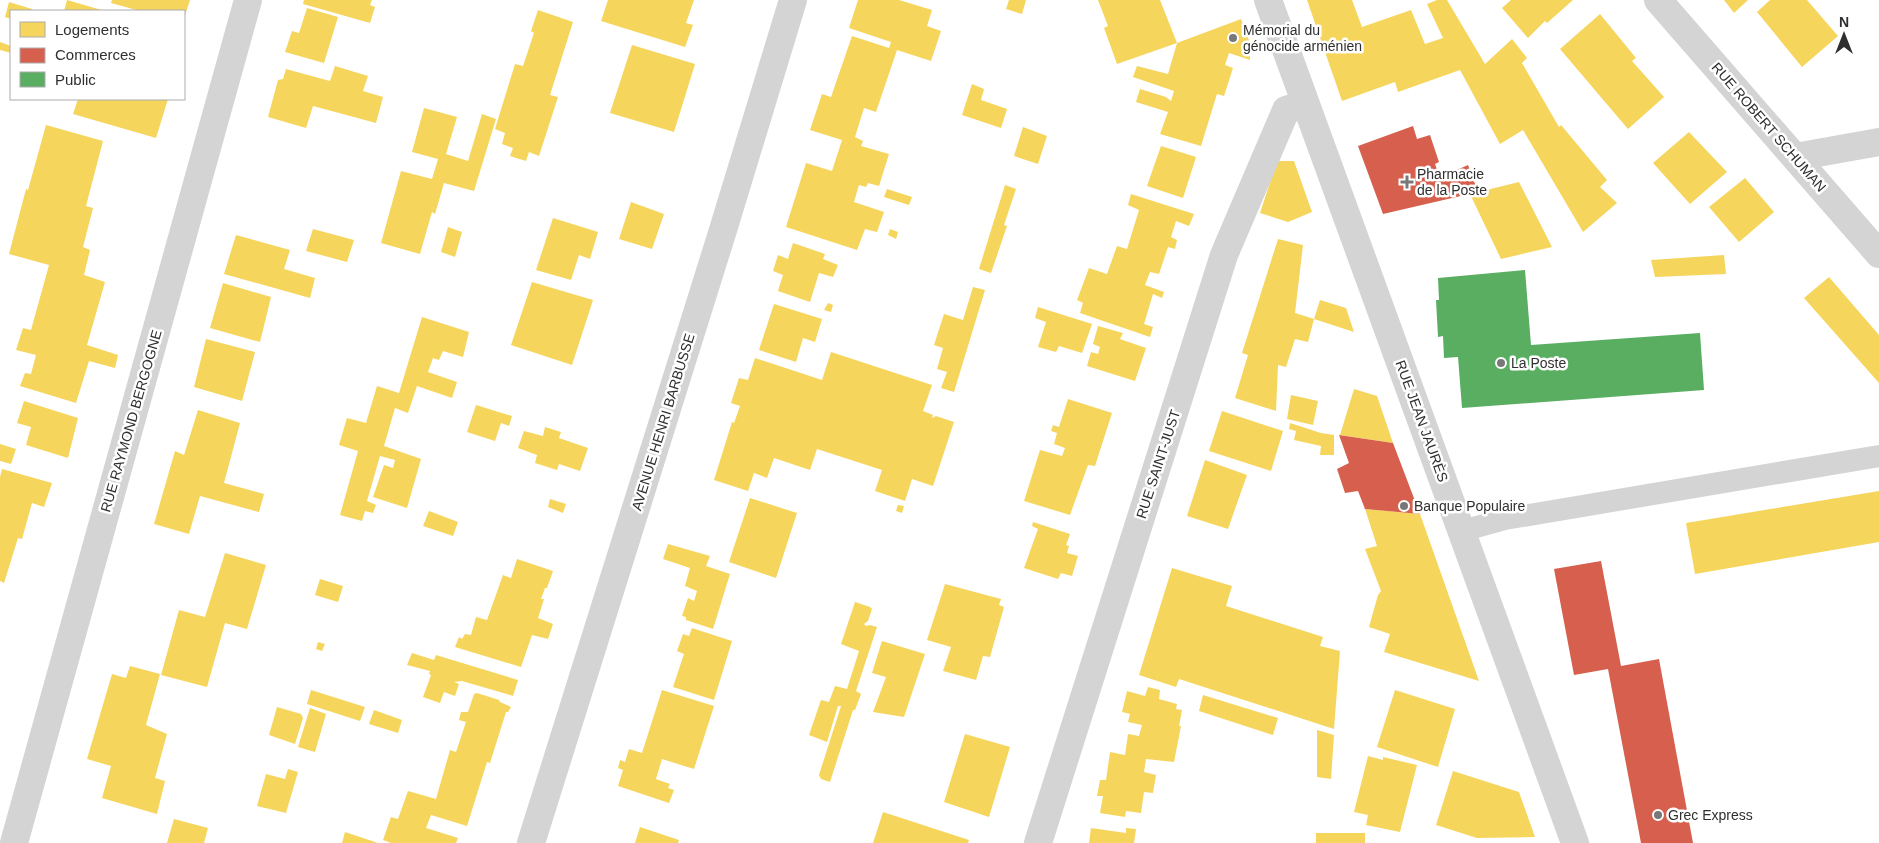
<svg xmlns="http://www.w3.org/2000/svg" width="1879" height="843" font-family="Arial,sans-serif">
<rect width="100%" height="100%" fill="#fff"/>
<path fill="#f6d55c" d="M67,0L105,11H64Z
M112,0H190L184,19V11H140L111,3Z
M304,0H372L370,5L375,7L370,23L303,4Z
M608,0H694L686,23L693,25L685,47L601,21Z
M858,0H899L932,10L927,26L941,31L931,61L897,50L876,112L864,108L855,137L863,141L861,146L889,154L879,186L868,183L866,187L859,185L854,202L884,212L877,232L865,229L857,250L786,227L806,163L832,171L842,140L810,130L822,94L831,97L852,36L889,48L891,42L849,28Z
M1009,0H1026L1022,14L1006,9Z
M1098,0H1160L1177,43L1241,19L1250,43V60L1229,53L1225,65L1233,68L1224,96L1217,94L1201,146L1160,134L1168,112L1136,102L1140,89L1166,97L1171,101L1174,91L1133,77L1137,66L1168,74L1177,43L1117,64L1104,28L1108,26Z
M1307,0H1352L1362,27L1411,10L1425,44L1443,38L1427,4L1437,0H1447L1485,64L1512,39L1527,58L1522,63L1559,127L1561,125L1607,180L1600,187L1617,203L1583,232L1523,130L1500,144L1460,70L1398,92L1395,82L1342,101Z
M1511,0H1573L1547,23L1545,21L1528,38L1502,8Z
M1724,0H1748L1734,13Z
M1770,0H1807L1838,36L1802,67L1757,12Z
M9,2L32,9V11H11V19L5,17Z
M307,8L338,17L324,63L285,52L292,31L299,33Z
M538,10L573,22L550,95L558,97L539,156L529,152L526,161L510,156L513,148L502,144L505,133L495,129L515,64L523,66L534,33L531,31Z
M1600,14L1636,58L1632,61L1664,97L1628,129L1560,49Z
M0,42L11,46V53L0,50Z
M632,45L695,64L674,132L610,113Z
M335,66L368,76L363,91L383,97L376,123L313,106L306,128L268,117L278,80L283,79L286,69L330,81Z
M972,84L984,89L981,100L1007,109L1001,128L962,115Z
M78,99H168L156,138L73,114Z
M424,108L457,117L446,154L468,161L482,114L496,119L474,191L444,183L435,214L432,212L420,254L381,243L401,171L432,179L438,159L412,152Z
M46,125L103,141L86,206L93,208L83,247L90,250L84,275L105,282L87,345L118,355L115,368L89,361L76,403L20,386L25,373L31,374L36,355L16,350L23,328L31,330L49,265L9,254L26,189L28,190Z
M1023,127L1047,136L1038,164L1014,156Z
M1689,132L1727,172L1690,204L1653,163Z
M1161,146L1196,157L1183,198L1147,186Z
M1277,161H1294L1312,212L1288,222L1260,213Z
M1745,178L1774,212L1739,242L1709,207Z
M1519,182L1552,247L1501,259L1470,194Z
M1005,185L1016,189L1004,225L1007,226L991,273L979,269Z
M887,189L912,197L909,205L884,197Z
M1131,194L1194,214L1189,226L1176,221L1171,237L1177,240L1175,249L1168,247L1159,274L1150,272L1145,285L1164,292L1162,298L1153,294L1144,324L1153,327L1150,337L1080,313L1083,303L1077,300L1089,268L1107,274L1117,246L1127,249L1139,210L1128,205Z
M631,202L664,214L652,249L619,239Z
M553,218L598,232L590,259L579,255L571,280L536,270Z
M448,227L462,232L455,257L441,252Z
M313,229L354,240L347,262L306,251Z
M890,229L898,232L896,239L888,235Z
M236,235L290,250L284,269L315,278L310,298L224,274Z
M1278,239L1303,245L1295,313L1314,319L1308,342L1295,339L1286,367L1278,365L1276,411L1235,398L1248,355L1242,353Z
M793,243L825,254L823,259L838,265L833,277L819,273L810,302L778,291L783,275L773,271L778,255L788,259Z
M1724,255L1726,274L1655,277L1651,260Z
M1829,277L1879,335V383L1804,298Z
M532,282L593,300L572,365L511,345Z
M223,283L271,297L260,342L210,328Z
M973,287L985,290L954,392L941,388L947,372L937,369L943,348L934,345L944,314L963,320Z
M1320,300L1346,308L1354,332L1314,319Z
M828,303L833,305L831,312L824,310Z
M774,304L822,319L815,342L803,338L796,362L759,350Z
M1038,307L1092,324L1082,353L1059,346L1056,352L1038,347L1046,322L1035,318Z
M422,317L469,332L463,357L443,351L439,360L433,358L428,372L457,382L452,398L417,386L408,413L395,408L384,446L421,459L407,508L373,497L384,465L393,468L395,460L380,456L367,501L376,505L373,513L365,511L362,521L340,515L358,451L339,445L347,418L366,423L377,386L399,393Z
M1098,326L1123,333L1120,339L1146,348L1135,381L1087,366L1091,352L1098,354L1100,347L1093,344Z
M206,339L255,352L242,401L194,387Z
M831,352L932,385L923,411L933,415L932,418L936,416L954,422L933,486L912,479L905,501L875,491L882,470L817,449L810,470L774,458L767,478L754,473L748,491L714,480L732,422L734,423L740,406L731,403L739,378L748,380L755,358L822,380Z
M1354,389L1377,396L1393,443L1340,435Z
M1291,395L1318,401L1313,425L1287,419Z
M1068,399L1112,413L1095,466L1088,465L1070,515L1024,501L1040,450L1062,456L1065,448L1054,444L1057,433L1051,431L1053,425L1059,427Z
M24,401L78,418L68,458L26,445L31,427L17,423Z
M476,405L512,416L509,426L501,423L495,441L467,432Z
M198,410L240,423L224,483L264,494L259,512L200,496L189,534L154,524L175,451L184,455Z
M1222,411L1283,431L1271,471L1209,451Z
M1290,423L1321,433L1334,435V455H1320L1321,446L1294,440L1296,431L1289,429Z
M545,427L561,432L559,438L588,448L580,471L559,464L557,470L535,463L537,455L518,448L524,431L543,436Z
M0,444L16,449L11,464L0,461Z
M1205,460L1247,475L1228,529L1187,516Z
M2,469L52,483L44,507L32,503L22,539L18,538L4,583L0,581V477Z
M1879,491V542L1695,574L1686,523Z
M750,498L797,513L776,578L729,562Z
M550,499L566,504L563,513L548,507Z
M898,505L904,506L902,513L896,511Z
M1365,509L1420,514L1479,681L1384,652L1390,634L1369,627L1378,595L1381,591L1365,549L1377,546Z
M429,511L458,522L453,536L423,526Z
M1033,522L1070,534L1066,545L1069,546L1067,553L1078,556L1072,576L1061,573L1058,579L1024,568L1038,529L1032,526Z
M668,544L710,556L706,566L730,574L713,629L686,620V617L682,616L688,598L694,601L697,591L685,586L690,568L663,559Z
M225,553L266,565L247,629L225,623L207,687L161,675L179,610L205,617Z
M517,559L553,571L547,588H545L541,599H544L538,618L553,624L548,639L532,635L521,667L455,647L459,637L462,639L465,634L471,635L476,617L487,620L503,575L511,578Z
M1172,568L1232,586L1226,606L1323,637L1320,646L1340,651L1334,729L1179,679L1176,687L1139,675Z
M320,579L343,586L338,602L315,595Z
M945,584L1001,599L999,605L1004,607L990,657L983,656L976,680L943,671L951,647L927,640Z
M855,602L870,607L872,609L868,621L864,624L866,626L870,625L877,627L856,691L861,694L855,710H853L830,782L821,779L819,775L841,706H838L827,742L809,735L821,700L829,702L835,686L847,689L859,651L841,644Z
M692,628L732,641L714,700L673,687L684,654L677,651L683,634L689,636Z
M882,641L925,654L904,717L873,712L886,677L872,673Z
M318,642L325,644L322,651L316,649Z
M412,653L434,660L436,655L518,680L513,696L462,681L454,682L459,684L455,696L444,692L440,703L423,697L431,675L429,674L430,671L407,665Z
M130,666L160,674L146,725L167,734L155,778L165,781L157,814L102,798L111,766L87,759L112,674L126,678Z
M1148,687L1160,690L1159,699L1177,704L1176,709L1182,710L1179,726H1181L1174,762L1146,759L1144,772L1156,775L1153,793L1144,792L1141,813L1126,811L1125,817L1100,813L1103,796H1097L1100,780H1106L1110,752L1125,755L1128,734L1139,736L1142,725L1128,722L1130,714L1122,712L1127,691L1145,696Z
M311,690L365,707L360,721L307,704Z
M662,690L714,706L694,769L662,759L656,779L670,784L668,788L674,790L669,803L618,786L623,770L618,768L620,760L625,762L629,749L642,753Z
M1395,690L1455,709L1438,767L1377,747Z
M477,693L499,700L500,702L511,707L508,712H506L490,763L487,762L467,826L431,815L426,828L458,838L456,843H391L383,840L391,817L398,819L408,791L436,799L450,750L456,752L466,722L459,720L461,712H468L474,694Z
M1203,695L1278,718L1273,735L1199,711Z
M277,707L301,714L303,718L295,744L269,735Z
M310,708L326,714L315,752L298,747Z
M374,710L402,720L398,733L369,724Z
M1317,730L1334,735L1331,779L1317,777Z
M965,734L1010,747L989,817L944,802Z
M1368,756L1383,760V757L1417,765L1400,832L1366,825L1368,815L1354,812Z
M288,769L298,772L286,813L257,806L266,774L285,779Z
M1453,771L1519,792L1535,837L1477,838L1436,825Z
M883,812L969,840L968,843H873Z
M174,819L208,828L204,843H167Z
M640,827L679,840L678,843H635Z
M1091,828L1126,833V828L1136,829L1134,843H1089Z
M345,832L378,843H342Z
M1316,833H1365V843H1316Z"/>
<path fill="#d6604d" d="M1413,126L1417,139L1430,135L1439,162L1435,164L1439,175L1441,177L1468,165L1478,192L1383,214L1358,146Z
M1339,435L1393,443L1420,514L1365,509L1358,491L1345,493L1337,469L1349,463Z
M1601,561L1621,666L1659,659L1693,843H1641L1608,669L1574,675L1554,569Z"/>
<path fill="#5aae61" d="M1525,270L1531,345L1700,333L1704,390L1462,408L1458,357L1444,358L1443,336L1438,337L1436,300H1439L1438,278Z"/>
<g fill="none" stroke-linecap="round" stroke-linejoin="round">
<path stroke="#d4d4d4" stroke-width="22" d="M1462,531L1505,519L1879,456"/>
<path stroke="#d4d4d4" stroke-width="28" d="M1268,0L1575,843
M1658,0L1879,254
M1795,157L1879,142
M14,843L248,0
M1038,843L1224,255L1286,110L1306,104"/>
<path stroke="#d4d4d4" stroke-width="28" d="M531,843L723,230L793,0"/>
</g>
<g fill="#787878" stroke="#fff" stroke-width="2">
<circle cx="1233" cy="38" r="5"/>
<path d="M1404.5 174.5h5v5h5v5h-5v5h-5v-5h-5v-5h5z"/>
<circle cx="1501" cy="363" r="5"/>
<circle cx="1404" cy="506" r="5"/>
<circle cx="1658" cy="815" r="5"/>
</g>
<g text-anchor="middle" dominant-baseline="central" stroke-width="5" stroke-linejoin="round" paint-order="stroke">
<g font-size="14" fill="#2f2f2f" stroke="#fff" text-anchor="start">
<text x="1243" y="30">Mémorial du<tspan x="1243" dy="16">génocide arménien</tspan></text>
<text x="1417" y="174">Pharmacie<tspan x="1417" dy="16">de la Poste</tspan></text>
<text x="1511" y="363">La Poste</text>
<text x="1414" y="506">Banque Populaire</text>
<text x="1668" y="815">Grec Express</text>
</g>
<g font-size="14" fill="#2f2f2f" stroke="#fff">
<text transform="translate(1769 127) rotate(49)">RUE ROBERT SCHUMAN</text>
<text transform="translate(131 421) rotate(-74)">RUE RAYMOND BERGOGNE</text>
<text transform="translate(1422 421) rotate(70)">RUE JEAN JAURÈS</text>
<text transform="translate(663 422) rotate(-73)">AVENUE HENRI BARBUSSE</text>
<text transform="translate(1158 464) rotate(-72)">RUE SAINT-JUST</text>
</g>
</g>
<rect x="10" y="10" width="175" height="90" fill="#ffffff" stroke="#acacac"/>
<rect x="20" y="22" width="25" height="15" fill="#f6d55c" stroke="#acacac"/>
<text x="55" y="35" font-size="15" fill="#2f2f2f">Logements</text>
<rect x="20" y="48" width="25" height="15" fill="#d6604d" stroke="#acacac"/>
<text x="55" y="60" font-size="15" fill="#2f2f2f">Commerces</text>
<rect x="20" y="72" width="25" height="15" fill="#5aae61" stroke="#acacac"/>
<text x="55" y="85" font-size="15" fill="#2f2f2f">Public</text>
<g transform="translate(1844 35)" stroke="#ffffff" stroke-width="4" paint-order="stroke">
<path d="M0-4L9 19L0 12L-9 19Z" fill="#2f2f2f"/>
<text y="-8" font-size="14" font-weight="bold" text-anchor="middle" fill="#2f2f2f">N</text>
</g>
</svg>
